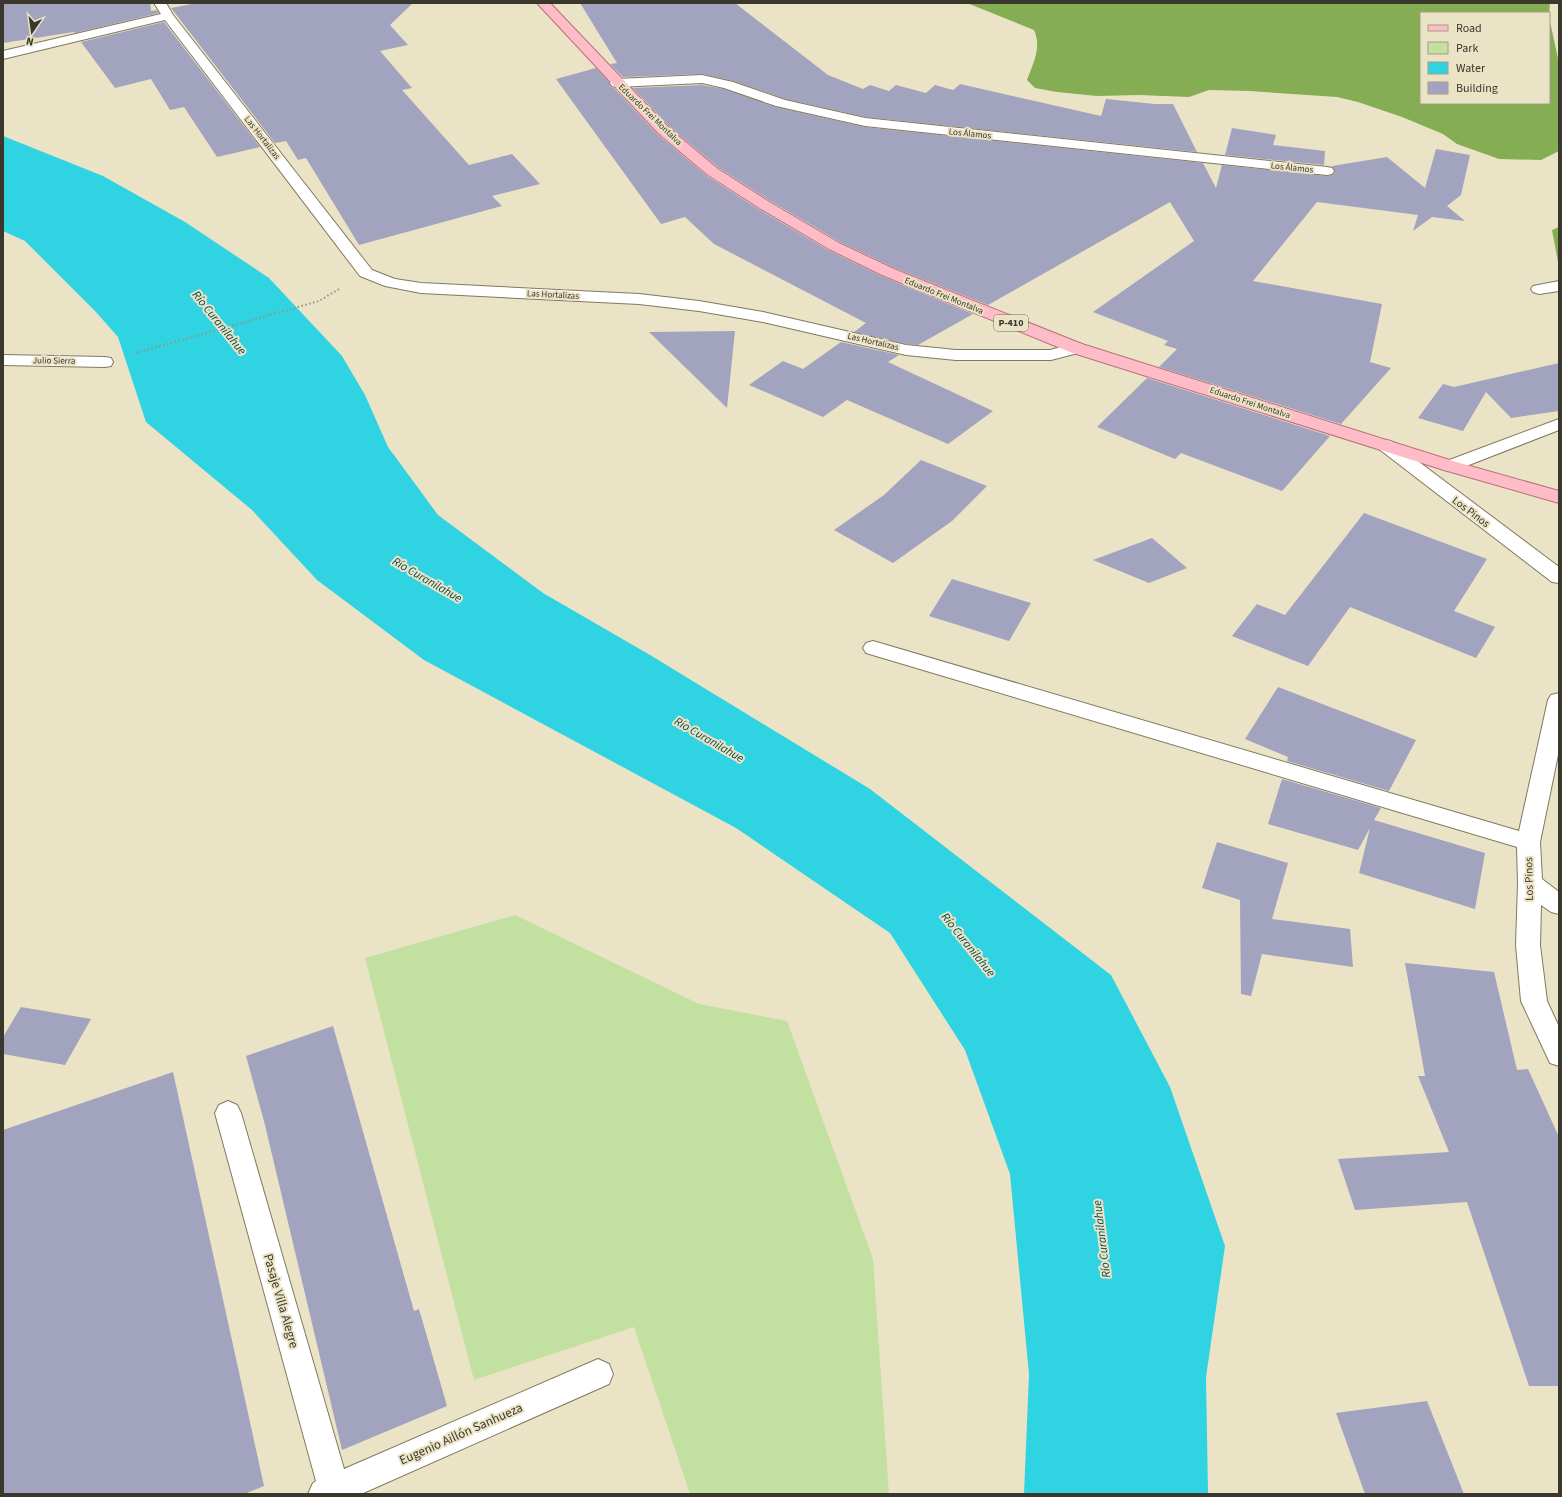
<svg xmlns="http://www.w3.org/2000/svg" width="1562" height="1497" font-family="'Source Sans 3',sans-serif">
<rect width="100%" height="100%" fill="#ebe3c6"/>
<path fill="#c2e0a0" d="M515,915L699,1004L787,1021L873,1259L889,1494H690L634,1327L474,1380L365,958Z"/>
<path fill="#85ad53" d="M967,3H1550L1549,14L1421,13V103H1549V17L1559,63V151L1541,160L1499,159L1457,144L1443,134L1402,117L1358,102L1337,97L1250,91L1209,90L1189,97L1139,95L1097,96L1057,92L1035,88L1027,80C1033,63 1042,48 1034,30Z
M1559,227V267L1552,230Z"/>
<path fill="#2fd3e1" d="M3,136L103,176L185,222L269,278L342,356L365,395L388,447L438,515L543,593L650,655L870,789L1111,975L1170,1087L1225,1246L1206,1377L1208,1494H1024L1029,1374L1010,1174L965,1050L890,933L736,828L424,660L317,580L252,510L146,422L118,337L96,312L25,241L3,231Z"/>
<path fill="#a2a3be" d="M3,3H150L151,11L157,10L159,13L75,33L74,32L3,43Z
M197,3H413L390,25L408,45L380,51L412,88L402,90L469,165L512,154L540,184L492,196L502,206L359,245L306,158L298,160L286,141L275,143L171,8Z
M580,3H735L828,75L863,89L870,85L889,91L896,85L926,93L935,85L953,90L960,84L1101,116L1106,99L1155,104H1173L1197,152L865,117L785,99L733,81L702,74L623,77L610,64L617,63Z
M164,22L260,147L217,157L184,107L170,110L151,79L115,88L81,42Z
M596,68L609,82L611,87L614,88L658,135L707,176L760,210L828,250L881,276L973,314L918,345L906,344L854,332L866,323L714,244L685,217L661,224L556,79Z
M702,85L724,89L776,107L865,127L1203,163L1216,188L1222,165L1327,176L1332,175L1335,172L1332,166L1387,157L1425,188L1436,149L1470,155L1461,195L1447,206L1465,221L1432,217L1413,231L1418,215L1317,202L1253,281L1382,304L1370,362L1391,368L1341,424L1159,367L1177,349L1164,345L1168,341L1093,312L1194,241L1170,202L988,305L895,268L840,242L772,202L719,168L670,127L633,88Z
M1232,128L1276,135L1273,145L1325,151L1324,165L1225,155Z
M735,331L727,408L649,332Z
M841,342L899,355L888,362L993,411L948,444L847,400L823,417L749,385L783,361L803,369Z
M1559,363V411L1511,418L1486,392L1463,431L1418,418L1443,384L1454,387Z
M1147,378L1330,436L1282,491L1181,453L1175,459L1097,427Z
M921,460L987,486L952,521L893,563L834,530L884,495Z
M1364,513L1487,559L1454,611L1495,627L1476,658L1350,607L1308,666L1232,636L1257,604L1285,615Z
M1152,538L1187,568L1149,583L1093,560Z
M952,579L1031,603L1009,641L929,616Z
M1278,687L1416,740L1389,791L1287,761L1288,757L1245,739Z
M1282,779L1381,808L1374,820L1485,853L1475,909L1359,873L1370,828L1358,850L1268,824Z
M1217,842L1288,863L1272,919L1350,929L1353,967L1262,954L1251,996L1241,994L1240,900L1202,888Z
M1405,963L1494,972L1517,1070L1528,1069L1559,1137V1386H1529L1467,1202L1355,1210L1338,1159L1449,1152L1418,1076H1425Z
M21,1007L91,1019L65,1065L3,1054V1037Z
M333,1026L414,1311L419,1309L447,1406L342,1450L265,1125L246,1056Z
M173,1072L264,1486L244,1494H3V1130Z
M1427,1401L1464,1494H1365L1336,1413Z"/>
<g fill="none" stroke-linecap="round" stroke-linejoin="round">
<defs>
<path id="minor" d="M154,3H166L173,15L372,270L395,279L421,283L639,294L699,301L763,312L906,345L956,350H1050L1076,343L1082,344L1084,348L1082,352L1051,360H956L906,355L763,322L699,311L639,304L421,293L385,286L360,276L165,20L3,59V51L161,14Z
M702,75L733,82L785,100L865,118L1327,167L1332,168L1334,171L1332,174L1327,175L865,126L776,106L724,88L702,83L617,87L612,86L610,83L612,80L617,79Z
M1559,281V291L1539,294L1533,292L1531,289L1533,286Z
M3,355L105,357L111,358L113,362L111,366L105,367L3,365Z
M1559,419V430L1456,470L1450,471L1444,470L1441,466L1444,462Z
M1385,440L1391,441L1559,567V583L1552,582L1379,449L1376,445L1379,441Z
M873,641L1519,831L1548,700L1551,695L1559,693V750L1540,842L1542,879L1559,892V914L1551,912L1541,905L1540,945L1547,1001L1559,1027V1066L1550,1063L1521,1001L1516,945L1518,883L1517,847L866,653L863,648L866,643Z
M228,1101L237,1105L241,1113L344,1469L598,1359L609,1364L613,1374L609,1384L361,1494H308L313,1483L316,1481L215,1113L219,1105Z"/>
<path id="major" d="M537,3H550L669,128L718,169L771,203L839,243L894,269L1082,344L1456,462L1559,491V503L1444,470L1070,352L882,275L829,249L761,209L708,175L659,134Z"/>
</defs>
<use href="#minor" stroke="#81795f" stroke-width="2"/>
<use href="#major" stroke="#b97079" stroke-width="2"/>
<path stroke="#98937e" stroke-width="2" stroke-dasharray="1.5 2.5" stroke-linecap="butt" d="M136,353L319,301L339,289"/>
<use href="#minor" fill="#fff" fill-rule="evenodd"/>
<use href="#major" fill="#febcc8" fill-rule="evenodd"/>
</g>
<g text-anchor="middle" dominant-baseline="central" stroke-width="4" stroke-linejoin="round" paint-order="stroke">
<g font-size="9" fill="#3a372c" stroke="#ebe3c6">
<text transform="translate(650 115) rotate(44)">Eduardo Frei Montalva</text>
<text transform="translate(970 134) rotate(6)">Los Álamos</text>
<text transform="translate(262 138) rotate(52)">Las Hortalizas</text>
<text transform="translate(1292 168) rotate(6)">Los Álamos</text>
<text transform="translate(553 295) rotate(3)">Las Hortalizas</text>
<text transform="translate(944 296) rotate(22)">Eduardo Frei Montalva</text>
<text transform="translate(873 342) rotate(13)">Las Hortalizas</text>
<text transform="translate(54 361) rotate(1)">Julio Sierra</text>
<text transform="translate(1250 403) rotate(18)">Eduardo Frei Montalva</text>
</g>
<rect fill="#ebe3c6" stroke="#6f6b5a" stroke-width="1" x="994" y="315" width="34" height="16" rx="3"/>
<g font-size="10" font-weight="bold" fill="#3a372c">
<text x="1011" y="323">P-410</text>
</g>
<g font-size="11" fill="#3a372c" stroke="#ebe3c6">
<text transform="translate(1471 512) rotate(37)">Los Pinos</text>
<text transform="translate(1529 879) rotate(-91)">Los Pinos</text>
</g>
<g font-size="12" font-style="italic" fill="#00484e" stroke="#ebe3c6">
<text transform="translate(219 323) rotate(51)">Río Curanilahue</text>
<text transform="translate(427 580) rotate(30)">Río Curanilahue</text>
<text transform="translate(709 740) rotate(30)">Río Curanilahue</text>
<text transform="translate(968 945) rotate(51)">Río Curanilahue</text>
<text transform="translate(1102 1239) rotate(-97)">Río Curanilahue</text>
</g>
<g font-size="13" fill="#3a372c" stroke="#ebe3c6">
<text transform="translate(281 1301) rotate(74)">Pasaje Villa Alegre</text>
<text transform="translate(461 1434) rotate(-24)">Eugenio Aillón Sanhueza</text>
</g>
</g>
<rect width="1562" height="1497" fill="none" stroke="#3a372c" stroke-width="8"/>
<rect x="1420" y="12" width="130" height="92" fill="#ebe3c6" stroke="#a49e88"/>
<rect x="1428" y="25" width="20" height="6" fill="#febcc8" stroke="#a49e88"/>
<text x="1456" y="32" font-size="12" fill="#3a372c">Road</text>
<rect x="1428" y="42" width="20" height="12" fill="#c2e0a0" stroke="#a49e88"/>
<text x="1456" y="52" font-size="12" fill="#3a372c">Park</text>
<rect x="1428" y="62" width="20" height="12" fill="#2fd3e1" stroke="#a49e88"/>
<text x="1456" y="72" font-size="12" fill="#3a372c">Water</text>
<rect x="1428" y="82" width="20" height="12" fill="#a2a3be" stroke="#a49e88"/>
<text x="1456" y="92" font-size="12" fill="#3a372c">Building</text>
<g transform="translate(32 32) rotate(193)" stroke="#ebe3c6" stroke-width="3" paint-order="stroke">
<path d="M0-3L7 15L0 10L-7 15Z" fill="#3a372c"/>
<text y="-6" font-size="11" font-weight="bold" text-anchor="middle" fill="#3a372c">N</text>
</g>
</svg>
